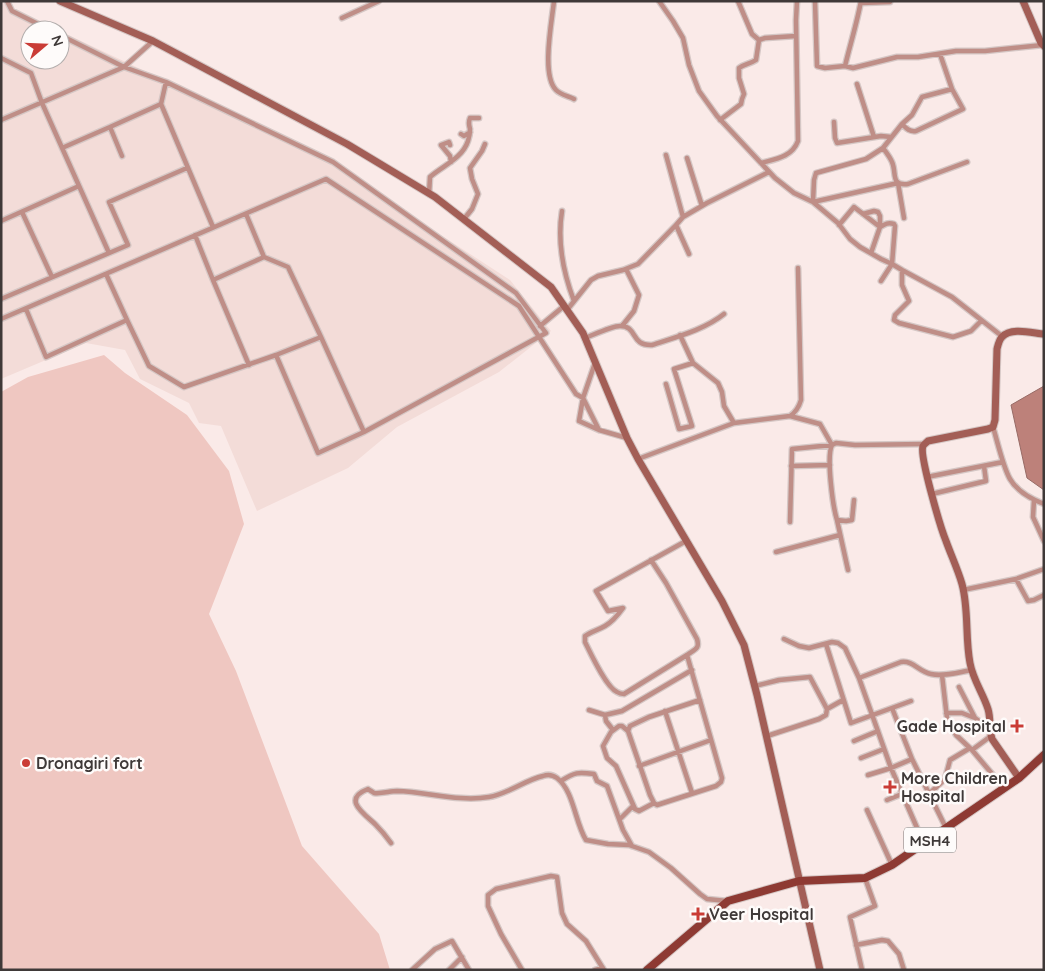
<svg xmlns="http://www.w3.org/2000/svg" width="1045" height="971" font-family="Quicksand,sans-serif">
<rect width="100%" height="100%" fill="#faeae8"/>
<path fill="#f3dcd8" d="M1,1H10L13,9L57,30H30V60H60V31L259,125L338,168L510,280L551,331L499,372L397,427L348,468L257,511L221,426L199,423L189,403L140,379L125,350L86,343L1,379Z"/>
<path fill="#efc7c1" d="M104,355L125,373L187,415L229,471L244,524L209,614L236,671L302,846L379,934L390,970H1V392L28,377Z"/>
<path fill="#bd817a" stroke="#976b66" d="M1044,386V490L1027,478L1011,405Z"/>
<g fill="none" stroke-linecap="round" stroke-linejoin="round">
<defs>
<path id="street" d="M7,1L12,11L50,30
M554,1C552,21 541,75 556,90C561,95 568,96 574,99
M659,1L673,21L683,38L689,65L699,91L717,116L775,178L794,193L813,202L838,223L850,239L860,247L881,259L892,264L902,270L952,297L1003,337
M738,1L752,34L759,40
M815,1L817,66L825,68L845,66L853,68L897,57H918L956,51H985L1043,45
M861,3L890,2
M342,18L379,1
M60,35L124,67L166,82L333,162L516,293L546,333L364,432L318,453L276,355L321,337
M1,58L31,73L42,103L109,253
M845,66C850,45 857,23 861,1
M166,82L161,104L213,227
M857,84L874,137
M1,120L124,67L153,41
M720,120L741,104L742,99L744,94L739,78V68C744,64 750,64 756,60L759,40L765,38L796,36
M834,122L835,138L837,143L881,136L891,137
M902,124C906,128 909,132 916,131L963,109L952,89
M461,134L464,136L470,132
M450,145L449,142L441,145L450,156L451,162
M62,148L110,127
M883,148C886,152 890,157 892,162C897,173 890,186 908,184L967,162
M666,155L683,217
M122,156L110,127L161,104
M687,158L702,206
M761,163C776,159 792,157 798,141L796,20L797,1
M429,194L430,177C442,166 462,159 468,141C469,138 470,133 470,129C469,124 468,123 470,118H479
M562,211C557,242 563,272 574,301
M22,212L52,277
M246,214L264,257L288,267L321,337L364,432
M863,214L874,211L878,212L880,216V227C885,224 888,222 894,224L895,226L892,264L881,281
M904,218L898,183L813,202L814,180L816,173L866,159L883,148L902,124L912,115L922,97L952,89L940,54
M464,219L472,209L478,194L472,179L470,168L482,151L485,144
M1,221L79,186
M839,225L854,207L880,227L871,253
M195,235L213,280
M689,254L676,225L683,217L707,203L769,172
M902,270V285L909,301L895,315L894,320L899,323L953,337L971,331L981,321
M106,274L127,320
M1,299L128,245L109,202L187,168
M26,309L46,357L127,320L149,366L184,387L276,355
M567,310L591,280L598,276L623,270L638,264L676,225
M1,319L326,179L519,306L576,394L583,398L599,430
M540,326L564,306
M622,326L634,311L639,295L626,269
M680,335L693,363L718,383L722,392L724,406L734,423L790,416L820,424L832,445C826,457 833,507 837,520L846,521L852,520L854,500
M585,338C593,335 612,326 620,326C638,326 630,346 652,345C676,337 704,330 724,314
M595,363L583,398L579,421L599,430L627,438
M249,365L213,280L264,257
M666,384L679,429L692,426L674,369L693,363
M790,416C796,412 799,407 801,400L798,268
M993,427C997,440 1003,467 1010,479C1017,491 1031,499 1044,504
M638,459L734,423
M791,466L830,465
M927,477L1003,462
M932,494L986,481L984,466
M1034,500L1033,517L1044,541
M837,520L848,570
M790,522L792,449L832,445L836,443L855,445L924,444
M776,552L840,535
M651,560L666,583L697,639C700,649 695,649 687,655L624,694C621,694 620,694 617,692C606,687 591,654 585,642V636C591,632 598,630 605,626C612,622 618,615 623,608L608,611L596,591L686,541
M1016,579L1028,601L1034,600L1044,595
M963,590L1016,579L1044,569
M784,639L799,646L809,648L832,642L838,643L845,648L859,678L891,768L924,844
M826,644L851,723L911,701
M687,655L722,778L721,782L716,786L657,805L654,803L650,795L628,731L630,726L649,717L700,700
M942,675L947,718L956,735L972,750
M859,678L901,662C913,660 919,672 931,674C944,677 959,672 972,670
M755,686L779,680L810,677L827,709L843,700
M959,687L975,718L990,729
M892,708L912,759
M589,710L605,715L622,711L692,670
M665,711L692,793
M946,713H962L975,718
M605,715L606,721L613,730
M628,731L622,726H619L611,732L603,746L607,758L616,766L635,809L639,811L654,803
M767,736L819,719L826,715L827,709
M991,736L972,750L1004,788
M854,741L878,731
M861,758L884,749
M639,766L711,740
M868,775L891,768L912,759L946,828
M561,781C575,772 578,772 594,774L597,781L607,786L623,830L632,846
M929,794L945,779L950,760L970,748
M887,800L902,794
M867,810L892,865
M620,819L633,806
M391,843C386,836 381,830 375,824C363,813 342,799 368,789C369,790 373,792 374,793C382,794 390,791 397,791C428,792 459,802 489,797C508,794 525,780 543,776C548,774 553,775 557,778C574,791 575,823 586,840L608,844L629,845L649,852L671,868L700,894L707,899L727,901
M856,945L882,940L888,941L899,954L904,970
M412,970L435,949L452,941L469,970
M449,970L462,957
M522,970L501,934L488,906V895L496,889L551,876L557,877L562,913L567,924L586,941L604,970
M595,970L603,968
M862,970L850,917L875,906L865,878"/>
<path id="secondary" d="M60,1L153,41L347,144L435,197L551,287L583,333L627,438L638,459L722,601L744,645L757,695L820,970
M1023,1L1041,43L1044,46
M1019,778L992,739C989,729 991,719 988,709C983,693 973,680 970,663C965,637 969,610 962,584C958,570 951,555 946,541C941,529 919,455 923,446C924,444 926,443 928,441L988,429L993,427L995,420L997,349C998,345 999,340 1002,337C1011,327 1032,333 1044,334"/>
<path id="primary" d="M647,970L728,901L799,881L865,878L892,865L1019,778L1044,755"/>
</defs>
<use href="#street" stroke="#d5c7c5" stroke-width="7"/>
<use href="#secondary" stroke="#d5c7c5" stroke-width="9"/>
<use href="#primary" stroke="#d5c7c5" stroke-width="10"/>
<use href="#street" stroke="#bf8e87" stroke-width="4.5"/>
<use href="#secondary" stroke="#a35e56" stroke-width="7"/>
<use href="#primary" stroke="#8e3a33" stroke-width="8"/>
</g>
<g fill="#ca3c36" stroke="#fefbfa" stroke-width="2">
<path d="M1014.5 718.5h5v5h5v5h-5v5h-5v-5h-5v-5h5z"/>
<circle cx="26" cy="763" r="5"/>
<path d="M887.5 779.5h5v5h5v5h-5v5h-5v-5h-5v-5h5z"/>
<path d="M695.5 906.5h5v5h5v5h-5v5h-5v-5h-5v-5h5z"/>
</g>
<g text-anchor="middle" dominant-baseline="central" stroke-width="5" stroke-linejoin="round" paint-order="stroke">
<rect fill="#fefbfa" stroke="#787372" stroke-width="1" x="904" y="827.5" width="52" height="25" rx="4"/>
<g font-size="15" font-weight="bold" fill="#3f3938">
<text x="930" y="840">MSH4</text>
</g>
<g font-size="16" font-weight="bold" fill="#3f3938" stroke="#fefbfa" text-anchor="start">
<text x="1006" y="726" text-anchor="end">Gade Hospital</text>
<text x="36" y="763">Dronagiri fort</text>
<text x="901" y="778">More Children<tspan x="901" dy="18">Hospital</tspan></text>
<text x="709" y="914">Veer Hospital</text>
</g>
</g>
<rect width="1045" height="971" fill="none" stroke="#3f3938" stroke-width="5"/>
<g transform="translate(45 45) rotate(71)"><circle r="24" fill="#fefbfa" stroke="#b2adac"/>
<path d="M0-4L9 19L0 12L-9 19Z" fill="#ca3c36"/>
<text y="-8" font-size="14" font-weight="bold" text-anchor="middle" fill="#3f3938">N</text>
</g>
</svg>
